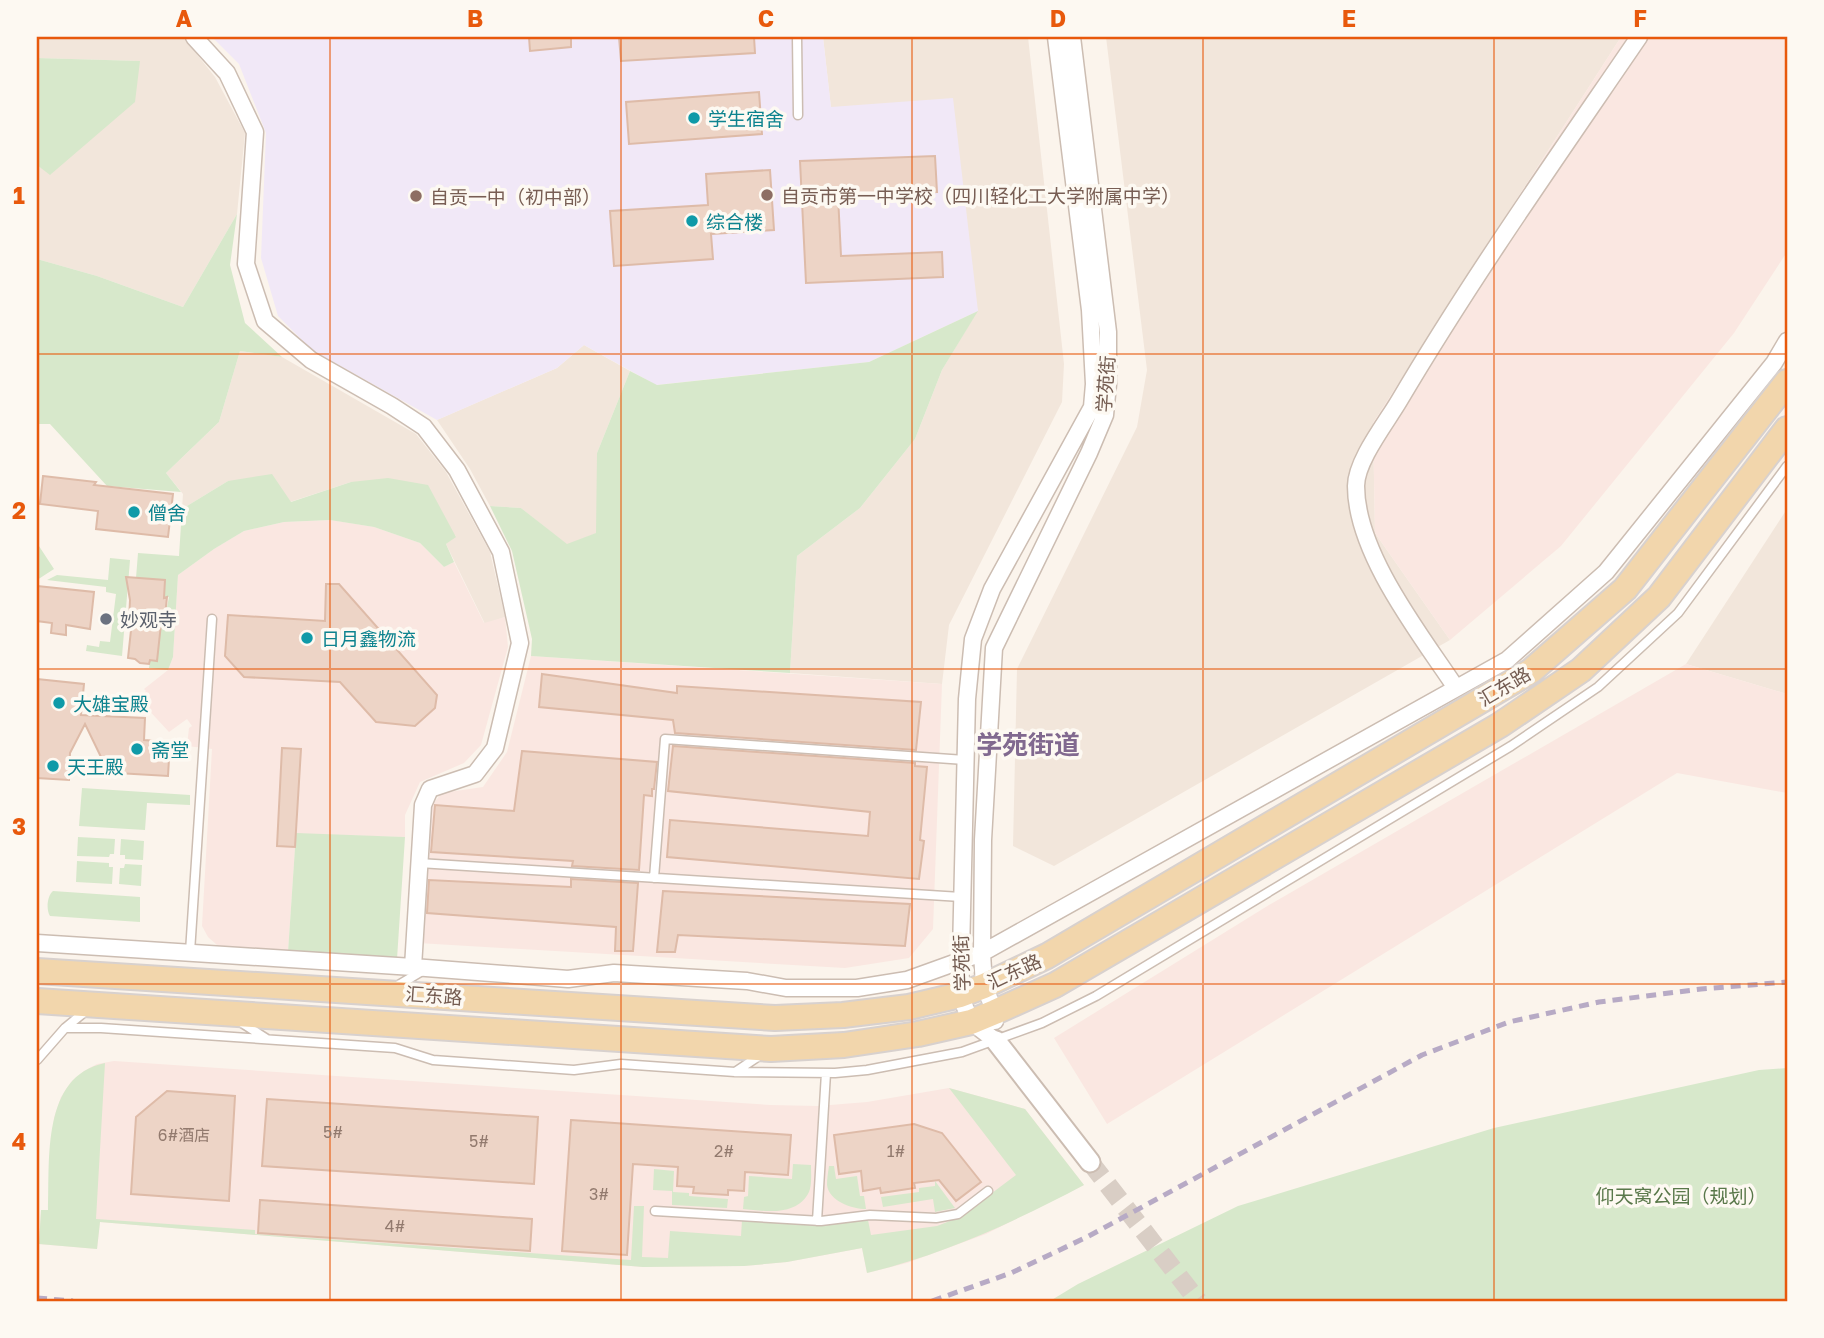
<svg xmlns="http://www.w3.org/2000/svg" width="1824" height="1338" font-family="'Golos Text','Noto Sans SC',sans-serif">
<rect width="100%" height="100%" fill="#fbf4ec"/>
<path fill="#f2e6db" d="M37,37H183L215,77L245,133L237,214L183,307L97,276L37,259V165L51,174L139,61L37,58Z
M823,37H1028L1064,364L1062,402L949,625L942,684L790,673L797,556L860,508L915,439L942,370L978,310L831,108Z
M1106,37H1621L1373,423L1375,533L1450,640L1054,866L1013,846L1017,669L1137,427L1147,370Z
M584,345L630,371L597,453V533L567,545L521,508L490,506L470,469L437,420L557,368Z
M240,351L282,357L416,434L446,472L490,552L505,617L485,624L446,544L456,536L351,482L290,502L228,481L182,509L183,494L166,473L219,422Z
M1787,509V694L1686,664Z"/>
<path fill="#fae7e1" d="M1621,37H1787V252L1734,333L1561,546L1450,640L1375,533L1373,423Z
M331,520L374,527L420,543L444,567L454,562L484,623L505,617L508,647L481,745L464,763L420,782L405,815V837L296,834L288,952L229,949L217,945L208,937L202,926L212,749L187,746L189,728L192,726L187,719L169,732L144,705L148,701L143,694L146,691L144,689L168,670L173,657L178,575L214,549L244,531L284,522Z
M531,656L942,684L933,929L909,958L845,968L418,943L425,813L442,793L483,787L507,752Z
M1686,664L1787,694V793L1677,773L1107,1124L1054,1038L1269,905Z
M114,1061L770,1105L818,1106L867,1102L949,1088L1025,1109L1084,1185L986,1234L907,1263L867,1273L862,1248L787,1262L744,1266L643,1267L100,1222L97,1249L39,1244L41,1210H48L54,1118L61,1097L71,1082L84,1071L97,1064Z"/>
<path fill="#f1e8f7" d="M212,37H823L831,107L953,98L978,311L869,362L656,385L584,345L557,368L437,420L312,350L278,316L261,258L266,133L239,64Z"/>
<path fill="#d7e8cb" d="M37,58L140,61L135,102L50,175L37,165Z
M237,214L230,265L245,323L282,357L240,351L219,422L166,473L181,492L107,486L50,424H37V259L97,276L183,307Z
M978,311L942,370L915,439L860,508L797,556L790,673L531,656L532,639L512,551L490,506L521,508L567,544L596,533L597,453L630,371L657,385L869,362Z
M272,474L291,502L351,482L388,478L428,485L456,537L446,544L454,562L444,567L420,543L374,527L330,520L284,522L244,531L214,549L178,575L173,657L168,670L149,668L150,660H157L161,624L166,626L165,617L169,597L164,598L165,581L136,578L138,553L179,556L182,509L228,481Z
M37,543L54,569L37,580Z
M110,558L130,560L122,656L86,651L87,645L99,647L100,641L110,642L116,594L106,592V587L47,580L57,575L108,580Z
M82,788L190,795V805L147,803L145,830L79,826Z
M296,833L405,837L397,959L288,952Z
M78,837L115,839L114,854H110L109,857L77,856Z
M121,839L144,841L143,860L125,859V855H120Z
M77,861L109,863V867H113L112,884L76,882Z
M125,864L142,865L141,886L119,884L120,868H124Z
M53,891L140,897V922L50,916C46,910 47,896 53,891Z
M105,1063L96,1219L255,1230V1234L631,1260L634,1206H644L642,1257L668,1258L670,1231L741,1236L742,1220L822,1225L868,1220L871,1235L937,1226L960,1217L1016,1175L949,1088L1025,1109L1084,1185C1014,1222 945,1254 867,1273L862,1248L787,1262L744,1266L643,1267L100,1222L97,1249L39,1244L41,1210H48C50,1160 41,1076 105,1063Z
M1787,1068V1301H1050L1078,1284L1238,1206L1494,1128L1759,1070Z
M793,1164L811,1165C811,1173 812,1185 809,1192C797,1217 764,1211 743,1209L744,1197L748,1196L749,1176L792,1179Z
M829,1166H834L836,1179L857,1176L860,1196H864L866,1209C852,1209 829,1201 827,1185C827,1179 828,1172 829,1166Z
M654,1169L674,1171L673,1192L689,1193V1196L728,1199L727,1208L672,1205V1191L653,1190Z
M935,1181L955,1208L935,1212L933,1199L883,1207L881,1197L919,1192V1188L935,1186Z"/>
<path fill="#edd4c6" stroke="#debba8" stroke-width="2" d="M529,37H571V47L530,51Z
M619,37H754L755,53L621,61Z
M759,92L762,134L629,144L626,102Z
M935,156L937,192L838,196L841,256L942,252L943,277L806,283L800,161Z
M770,170L774,230L711,234L713,259L614,266L610,211L708,205L706,174Z
M43,476L96,482L94,485L173,494L168,537L96,529L98,511L40,504Z
M126,577L165,580L164,598L167,597L164,625L161,624L157,661L150,660L149,664L140,663L135,659L128,658L132,621L129,622L130,600Z
M326,584H339L437,695L435,708L415,726L376,722L340,682L244,677L225,656L228,615L325,621Z
M37,586L94,592L90,629L66,625V635L51,633L52,623L37,621Z
M542,674L677,693V686L921,702L916,750L675,733L673,720L539,707Z
M37,679L84,684L81,715L145,718L144,740L170,742L168,776L100,772L101,757L85,724L70,753L69,780L37,778Z
M673,746L915,763V766L927,767L920,840L924,841L919,879L667,857L670,820L868,836L870,812L668,791Z
M282,748L301,749L295,847L277,846Z
M522,751L657,762L654,789H652V796L644,795L639,870L572,866L573,861L431,852L435,805L514,811Z
M571,879L638,883L633,951H615L616,927L427,913L429,880L571,887Z
M663,891L910,904L905,946L678,935L675,952H657Z
M167,1091L235,1096L229,1201L131,1194L136,1117Z
M267,1099L538,1117L534,1184L262,1166Z
M571,1120L791,1135L788,1175L745,1172L744,1191L728,1190V1195L693,1193L694,1187L677,1186L678,1167L633,1164L627,1255L562,1251Z
M914,1124L942,1133L981,1182L956,1201L939,1180L914,1183L915,1188L881,1193L880,1188L863,1191L861,1171L839,1174L834,1135Z
M260,1200L532,1219L530,1251L258,1233Z"/>
<g fill="none" stroke-linecap="round" stroke-linejoin="round">
<path stroke="#d9cec5" stroke-width="19" stroke-dasharray="19 10" stroke-linecap="butt" d="M1090,1162L1198,1301"/>
<defs>
<path id="service" d="M797,37L798,115
M419,863L961,897
M654,878L665,739L965,760
M190,952L212,619
M397,986L422,971
M242,1023L267,1039
M65,1028L87,1010
M37,1060L65,1028H101L395,1048L433,1060L574,1070L621,1064L735,1072L835,1073L867,1070L962,1052L1042,1023L1096,996L1511,746L1598,687L1678,613L1787,466
M735,1072L762,1054
M655,1211L821,1221L870,1215L936,1218L958,1214L988,1191
M817,1221L826,1073"/>
<path id="minor" d="M194,37L227,73L255,132L246,264L265,321L311,360L392,406L424,427L457,470L501,552L520,643L495,748L475,774L430,789L423,805L413,967
M1456,688C1420,634 1356,553 1356,486C1356,461 1386,423 1399,401C1473,276 1557,157 1639,37
M37,943L413,967L568,979L614,973L747,981L786,988H857L907,980L982,953L1507,660L1606,572L1774,363L1787,341
M995,1021V1012L984,986L982,953L983,840L994,648L1089,453L1105,415L1108,384V332L1072,37
M996,1041L971,1022L960,995L967,699L973,639L992,589L1092,407L1094,384L1090,310L1056,37"/>
<path id="tertiary" d="M996,1041L1090,1162"/>
<path id="primary" d="M37,971L775,1018L843,1015L909,1007L960,995L984,986L1047,956L1531,671L1625,589L1787,382
M37,1001L771,1049L844,1045L918,1034L971,1022L995,1012L1055,985L1500,725L1581,670L1659,597L1787,429"/>
</defs>
<use href="#service" stroke="#ccbdb2" stroke-width="11"/>
<use href="#minor" stroke="#ccbdb2" stroke-width="19"/>
<use href="#tertiary" stroke="#ccbdb2" stroke-width="23"/>
<use href="#primary" stroke="#d8d1ce" stroke-width="28"/>
<use href="#service" stroke="#fff" stroke-width="8"/>
<use href="#minor" stroke="#fff" stroke-width="16"/>
<use href="#tertiary" stroke="#fff" stroke-width="19"/>
<use href="#primary" stroke="#f2d6ac" stroke-width="24"/>
<path stroke="#b7aac5" stroke-width="5" stroke-dasharray="10 7" stroke-linecap="butt" d="M37,1298L73,1301
M932,1301L1011,1273L1087,1237L1422,1055L1509,1022L1599,1002L1701,989L1787,982"/>
</g>
<path fill="none" stroke="#e8590c" stroke-width="2" stroke-opacity="0.55" d="M330,37V1301M621,37V1301M912,37V1301M1203,37V1301M1494,37V1301M37,354H1787M37,669H1787M37,984H1787"/>
<g fill="#0f9aa8" stroke="#fdf9f2" stroke-width="2.5">
<circle cx="694" cy="118" r="7"/>
<circle cx="692" cy="221" r="7"/>
<circle cx="134" cy="512" r="7"/>
<circle cx="307" cy="638" r="7"/>
<circle cx="59" cy="703" r="7"/>
<circle cx="137" cy="749" r="7"/>
<circle cx="53" cy="766" r="7"/>
</g>
<g fill="#8d6e63" stroke="#fdf9f2" stroke-width="2.5">
<circle cx="767" cy="195" r="7"/>
<circle cx="416" cy="196" r="7"/>
</g>
<circle fill="#6b7280" stroke="#fdf9f2" stroke-width="2.5" cx="106" cy="619" r="7"/>
<g text-anchor="middle" dominant-baseline="central" stroke-width="7" stroke-linejoin="round" paint-order="stroke">
<g font-size="16" fill="#927a6e">
<text x="333" y="1132">5#</text>
<text x="184" y="1135">6#酒店</text>
<text x="479" y="1141">5#</text>
<text x="724" y="1151">2#</text>
<text x="896" y="1151">1#</text>
<text x="599" y="1194">3#</text>
<text x="395" y="1226">4#</text>
</g>
<g font-size="19" fill="#0d838f" stroke="#fdf9f2" text-anchor="start">
<text x="708" y="118">学生宿舍</text>
<text x="706" y="221">综合楼</text>
<text x="148" y="512">僧舍</text>
<text x="321" y="638">日月鑫物流</text>
<text x="73" y="703">大雄宝殿</text>
<text x="151" y="749">斋堂</text>
<text x="67" y="766">天王殿</text>
</g>
<g font-size="19" fill="#785e54" stroke="#fdf9f2" text-anchor="start">
<text x="781" y="195">自贡市第一中学校（四川轻化工大学附属中学）</text>
<text x="430" y="196">自贡一中（初中部）</text>
</g>
<g font-size="19" fill="#745c51" stroke="#fdf9f2">
<text transform="translate(1105 384) rotate(-86)">学苑街</text>
<text transform="translate(1504 686) rotate(-31)">汇东路</text>
<text transform="translate(961 963) rotate(-92)">学苑街</text>
<text transform="translate(1014 971) rotate(-25)">汇东路</text>
<text transform="translate(434 995) rotate(4)">汇东路</text>
</g>
<g font-size="19" fill="#5b616d" stroke="#fdf9f2" text-anchor="start">
<text x="120" y="619">妙观寺</text>
</g>
<g font-size="19" fill="#59784a" stroke="#fdf9f2">
<text x="1681" y="1195">仰天窝公园（规划）</text>
</g>
<g font-size="26" font-weight="bold" fill="#81698f" stroke="#fdf9f2">
<text x="1028" y="744">学苑街道</text>
</g>
</g>
<rect width="1824" height="1338" fill="none" stroke="#fdf9f2" stroke-width="77"/>
<rect x="38" y="38" width="1748" height="1262" fill="none" stroke="#e8590c" stroke-width="2.5"/>
<g font-size="23" text-anchor="middle" font-weight="bold" fill="#e8590c">
<text x="184" y="27">A</text>
<text x="475" y="27">B</text>
<text x="766" y="27">C</text>
<text x="1058" y="27">D</text>
<text x="1349" y="27">E</text>
<text x="1640" y="27">F</text>
<text x="19" y="204">1</text>
<text x="19" y="519">2</text>
<text x="19" y="835">3</text>
<text x="19" y="1150">4</text>
</g>
</svg>
